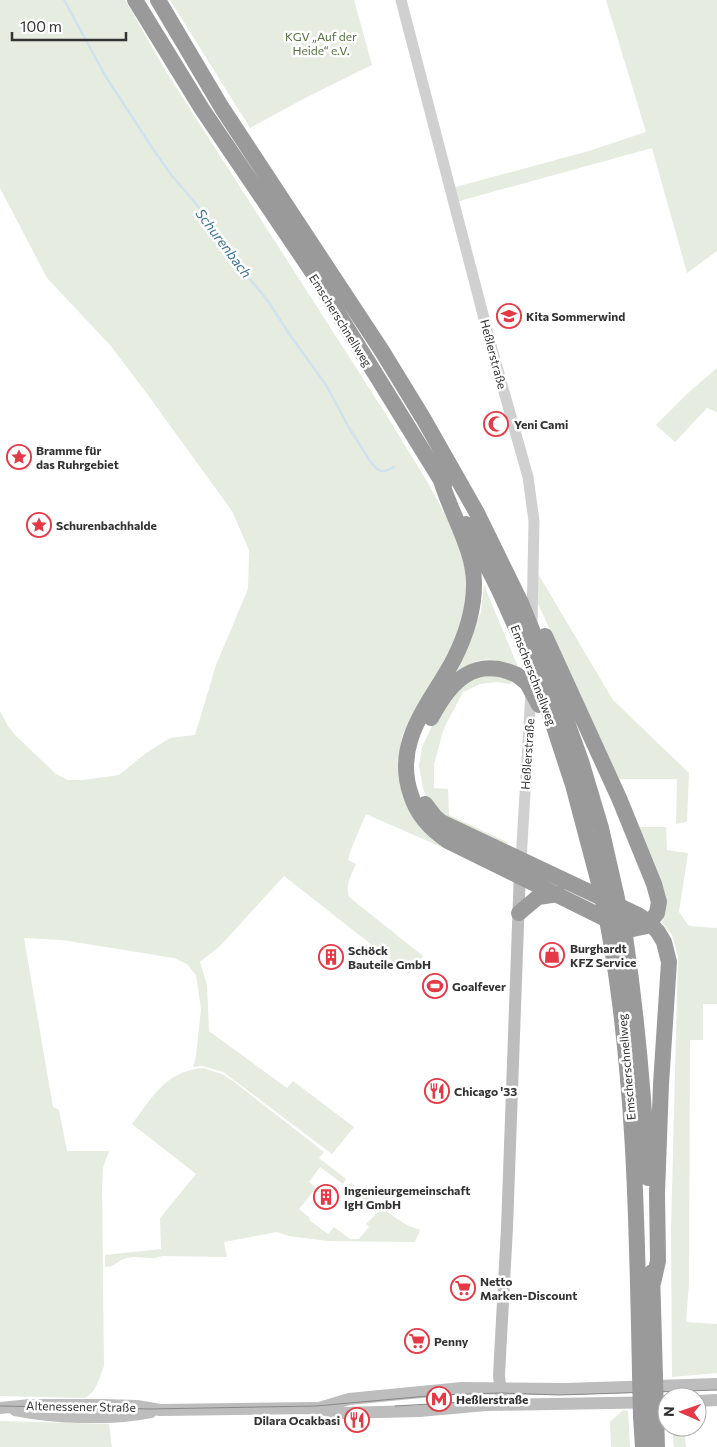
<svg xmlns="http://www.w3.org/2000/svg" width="717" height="1447" font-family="Commissioner,sans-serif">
<rect width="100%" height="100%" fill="#fff"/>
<path fill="#e6ecdf" d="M0,0H125L167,73L387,416L428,483L448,520L457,541L467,575V608L448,655L410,720L402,736L399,760L401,781L455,853L366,814L351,849L348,860L356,864C351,875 345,886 349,897L423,956L409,974L284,876L220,946L200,962L207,985L209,1031L287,1088L293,1081L354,1127L332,1154L223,1072L202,1066L193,1067L196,1056L201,1009L196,975L187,964L174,958L62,940L24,938L53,1107L59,1110L67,1151H109L103,1168L102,1185L104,1366C100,1376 96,1393 85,1398L0,1396V711L8,726L16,736L56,774L68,780H83L119,775L146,753L170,738L195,735L216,665L248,589L249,550L232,511L145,391L110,345L47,278L0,188Z
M170,0H354L372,65L307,97L250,128Z
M606,0H717V251L687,273L652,148L456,202L452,188L589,151L646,132Z
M717,368V412L707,408L675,442L656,425L688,393Z
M534,567L613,700L689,773L687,822L676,824L677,779H619L533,593Z
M484,585L518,667C485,657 482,654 454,676L481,612Z
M481,672L514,681L509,684L497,682L480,684L463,692L444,728L434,764V788L448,789L449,815L509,843L504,845L451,822L429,804L423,788L419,766L422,747L438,714L458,685Z
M637,827H666L667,850L688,853L679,912L689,926L717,928V1004H703V1040H690L689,1283L686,1322L717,1324V1373L672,1377L671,1229L678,956L672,935L662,923L665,912L666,897Z
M203,1068L222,1074L233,1081L324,1152L319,1158L346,1179L343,1184L320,1167L309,1182L316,1188L299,1209L310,1218L309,1220L328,1234L334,1227L350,1239H359L369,1227L366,1224L378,1212L373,1208L377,1203C390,1214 403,1225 420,1230L415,1242L327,1241L289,1236L277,1232L224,1242L227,1257L162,1256C150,1261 139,1255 127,1258C118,1260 115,1267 105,1267V1255L161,1249L160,1218L196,1174L132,1124C153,1097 165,1071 203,1068Z
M351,1183L370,1198L366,1202L362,1199L358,1198V1195H353V1192L348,1191L347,1187Z
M623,1410L628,1411L630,1447H611L610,1422Z
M0,1421L109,1424L112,1447H0Z
M672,1427H684L686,1447H674Z"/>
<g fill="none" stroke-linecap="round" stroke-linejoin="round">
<path stroke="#cfe2ee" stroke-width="2.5" d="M64,0L106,77L153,149L172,176L197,205L235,261L268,301L290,335L326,385L348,426L370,461L376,468L381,471H386L394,467"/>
<path stroke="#d0d0d0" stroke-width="11" d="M401,0L492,349L528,477L534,521L532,623
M521,861L531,692"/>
<path stroke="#bdbdbd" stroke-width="12" d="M697,1401L717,1400
M502,1405L499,1375L507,1228L520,870
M0,1408L30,1405H103L137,1406L160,1410L316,1408L341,1413L419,1411L486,1405L667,1402
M319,1408L349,1399L462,1388L566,1389L717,1384
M15,1410C55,1418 111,1420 151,1412"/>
<path stroke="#9a9a9a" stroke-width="16" d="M135,0L202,109L313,273L444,485
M158,0L222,108L382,351L423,418L477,513L521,603
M440,477C449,511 475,550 474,585C474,610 465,637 454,659C431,703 392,741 411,795C417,815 430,829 448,841L604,918L633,929L647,926L657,913L659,902L654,884L619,798L545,636
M466,524L499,590L522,641
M543,656L581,761L601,828L616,894
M541,687L573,785L600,887
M431,718C450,682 474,655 517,675
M425,804L435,817L441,822L638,915L650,923L658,932L664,942L669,962L661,1084L657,1193L658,1261L653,1283
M519,913L538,897L558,894
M609,930C635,1076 637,1226 640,1374
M625,936C637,1017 644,1097 648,1178
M652,1272L655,1377
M656,1412L657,1447
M641,1416L643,1447"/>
<path stroke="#888" stroke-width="1" d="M0,1406L150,1409L316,1406L439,1395L500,1393L559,1395L717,1390
M395,1406L482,1401"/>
<path stroke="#9a9a9a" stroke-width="16" d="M521,603L541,652
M522,641L541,687
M517,675L527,683L539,705
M600,887L609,930
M616,894L625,936
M640,1374L641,1416
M655,1377L656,1412"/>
</g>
<defs>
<symbol id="school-ring" viewBox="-11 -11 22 22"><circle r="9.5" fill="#fff" stroke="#e63946" stroke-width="1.5"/><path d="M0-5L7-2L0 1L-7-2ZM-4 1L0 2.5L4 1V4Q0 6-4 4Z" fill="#e63946"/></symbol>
<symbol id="mosque-ring" viewBox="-11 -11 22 22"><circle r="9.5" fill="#fff" stroke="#e63946" stroke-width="1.5"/><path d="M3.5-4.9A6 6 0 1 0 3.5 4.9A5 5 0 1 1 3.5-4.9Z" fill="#e63946"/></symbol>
<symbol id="sight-ring" viewBox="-11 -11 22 22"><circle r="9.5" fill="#fff" stroke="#e63946" stroke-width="1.5"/><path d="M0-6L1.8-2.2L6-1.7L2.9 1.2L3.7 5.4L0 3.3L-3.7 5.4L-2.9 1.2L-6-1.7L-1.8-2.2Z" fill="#e63946"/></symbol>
<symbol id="shop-ring" viewBox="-11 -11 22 22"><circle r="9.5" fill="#fff" stroke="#e63946" stroke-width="1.5"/><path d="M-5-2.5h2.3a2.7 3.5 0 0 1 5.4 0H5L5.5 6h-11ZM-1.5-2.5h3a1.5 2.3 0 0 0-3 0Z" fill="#e63946"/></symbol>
<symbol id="building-ring" viewBox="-11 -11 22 22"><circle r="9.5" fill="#fff" stroke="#e63946" stroke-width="1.5"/><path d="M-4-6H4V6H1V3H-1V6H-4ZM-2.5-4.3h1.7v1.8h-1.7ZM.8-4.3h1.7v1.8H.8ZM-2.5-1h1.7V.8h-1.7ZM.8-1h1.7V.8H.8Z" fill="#e63946"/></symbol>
<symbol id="stadium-ring" viewBox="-11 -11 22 22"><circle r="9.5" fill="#fff" stroke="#e63946" stroke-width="1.5"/><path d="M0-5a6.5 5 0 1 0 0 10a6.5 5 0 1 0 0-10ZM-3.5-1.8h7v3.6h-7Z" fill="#e63946"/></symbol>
<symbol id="restaurant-ring" viewBox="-11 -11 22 22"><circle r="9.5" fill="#fff" stroke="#e63946" stroke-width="1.5"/><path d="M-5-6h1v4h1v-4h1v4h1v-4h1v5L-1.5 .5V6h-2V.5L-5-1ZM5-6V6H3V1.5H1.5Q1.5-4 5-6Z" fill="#e63946"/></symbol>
<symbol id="supermarket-ring" viewBox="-11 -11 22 22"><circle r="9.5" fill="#fff" stroke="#e63946" stroke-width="1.5"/><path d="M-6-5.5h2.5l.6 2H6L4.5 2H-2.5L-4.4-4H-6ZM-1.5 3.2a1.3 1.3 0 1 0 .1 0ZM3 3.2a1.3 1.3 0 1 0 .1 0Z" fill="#e63946"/></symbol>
<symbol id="metro-ring" viewBox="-11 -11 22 22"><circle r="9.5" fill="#fff" stroke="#e63946" stroke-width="1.5"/><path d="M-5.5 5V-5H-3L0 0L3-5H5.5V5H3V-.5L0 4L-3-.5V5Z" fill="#e63946"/></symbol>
</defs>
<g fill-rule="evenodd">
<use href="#school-ring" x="495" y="302" width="28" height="28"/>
<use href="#mosque-ring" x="482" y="410" width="28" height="28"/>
<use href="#sight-ring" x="5" y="443" width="28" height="28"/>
<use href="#sight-ring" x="25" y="511" width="28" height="28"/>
<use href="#shop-ring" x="538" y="941" width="28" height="28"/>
<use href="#building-ring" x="317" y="943" width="28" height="28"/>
<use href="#stadium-ring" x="421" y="972" width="28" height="28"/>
<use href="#restaurant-ring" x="423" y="1077" width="28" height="28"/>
<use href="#building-ring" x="312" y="1183" width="28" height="28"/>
<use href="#supermarket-ring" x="449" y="1274" width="28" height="28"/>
<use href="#supermarket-ring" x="403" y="1327" width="28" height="28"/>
<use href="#metro-ring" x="425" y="1385" width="28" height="28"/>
<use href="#restaurant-ring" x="343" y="1406" width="28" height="28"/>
</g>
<g text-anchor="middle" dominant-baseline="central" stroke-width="5" stroke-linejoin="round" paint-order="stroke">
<g font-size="12" fill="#56703f" stroke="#fff">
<text x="321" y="36">KGV „Auf der<tspan x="321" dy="14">Heide“ e.V.</tspan></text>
</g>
<g font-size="12" font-weight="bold" fill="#333" stroke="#fff" text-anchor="start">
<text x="526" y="316">Kita Sommerwind</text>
<text x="514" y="424">Yeni Cami</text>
<text x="36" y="450">Bramme für<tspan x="36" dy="14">das Ruhrgebiet</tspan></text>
<text x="56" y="525">Schurenbachhalde</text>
<text x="570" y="948">Burghardt<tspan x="570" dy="14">KFZ Service</tspan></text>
<text x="348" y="950">Schöck<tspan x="348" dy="14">Bauteile GmbH</tspan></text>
<text x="452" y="986">Goalfever</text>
<text x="454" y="1091">Chicago '33</text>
<text x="344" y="1190">Ingenieurgemeinschaft<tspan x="344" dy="14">IgH GmbH</tspan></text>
<text x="480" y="1281">Netto<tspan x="480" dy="14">Marken-Discount</tspan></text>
<text x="434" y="1341">Penny</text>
<text x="456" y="1399">Heßlerstraße</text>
<text x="340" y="1420" text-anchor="end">Dilara Ocakbasi</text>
</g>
<g font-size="12" fill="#333" stroke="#fff">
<text transform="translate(341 320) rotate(58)">Emscherschnellweg</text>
<text transform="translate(494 354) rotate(75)">Heßlerstraße</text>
<text transform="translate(534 675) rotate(69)">Emscherschnellweg</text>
<text transform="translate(527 754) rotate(-86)">Heßlerstraße</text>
<text transform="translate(626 1067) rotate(-95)">Emscherschnellweg</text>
<text transform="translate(81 1406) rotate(1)">Altenessener Straße</text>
</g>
<g font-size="14" font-style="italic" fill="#3f7597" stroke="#fff">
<text transform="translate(224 243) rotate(53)">Schurenbach</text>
</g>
</g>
<g transform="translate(682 1412) rotate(272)"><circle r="24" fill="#ffffff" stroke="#adadad"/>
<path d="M0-4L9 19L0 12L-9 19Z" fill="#e63946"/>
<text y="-8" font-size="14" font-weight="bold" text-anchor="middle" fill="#333333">N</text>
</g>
<path d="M12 32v8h114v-8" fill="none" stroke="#333333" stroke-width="2.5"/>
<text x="20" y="32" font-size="15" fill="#333333" stroke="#ffffff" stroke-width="4" paint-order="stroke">100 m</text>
</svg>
